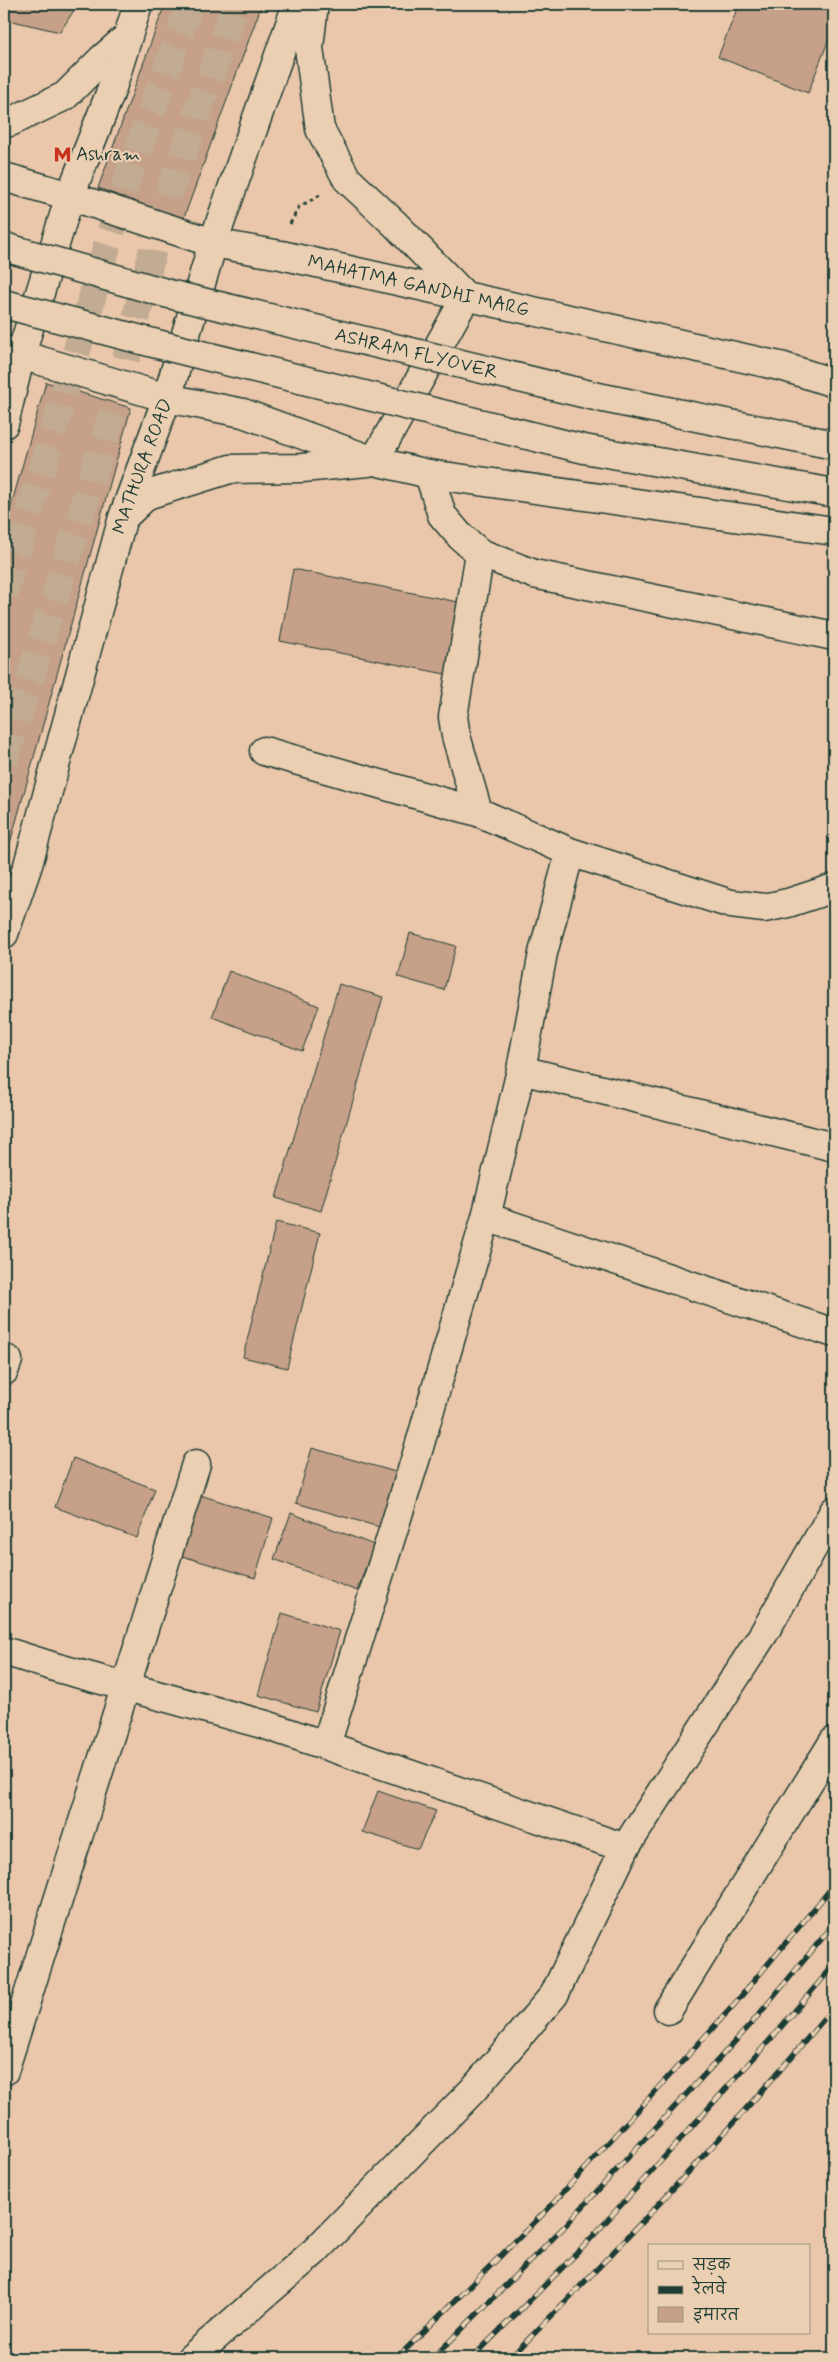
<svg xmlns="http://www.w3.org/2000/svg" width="838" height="2362" font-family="Mynerve,'Playpen Sans Deva',sans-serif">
<rect width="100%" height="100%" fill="#eac7aa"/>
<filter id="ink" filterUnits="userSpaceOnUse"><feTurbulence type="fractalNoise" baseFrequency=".02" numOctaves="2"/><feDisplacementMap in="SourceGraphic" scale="10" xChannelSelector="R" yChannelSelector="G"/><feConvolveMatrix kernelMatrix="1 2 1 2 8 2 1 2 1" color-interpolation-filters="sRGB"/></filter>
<g filter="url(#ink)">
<path fill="#c6a088" stroke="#1f3d34" d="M4,4H78L60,32L4,19Z
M165,4H262L183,220L98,188Z
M739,4H834V26L808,93L718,57Z
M46,382L131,408L4,865V531Z
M293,569L463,603L450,675L280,641Z
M410,933L456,946L444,990L398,977Z
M229,971L319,1006L302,1051L212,1017Z
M339,984L383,997L321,1211L276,1198Z
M276,1222L320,1233L287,1368L243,1357Z
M312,1448L399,1473L383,1528L296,1503Z
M73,1458L155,1489L137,1538L55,1507Z
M197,1494L273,1518L255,1578L179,1555Z
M291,1513L374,1545L357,1591L274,1559Z
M282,1613L340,1631L316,1712L258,1695Z
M378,1791L436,1811L418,1849L362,1832Z"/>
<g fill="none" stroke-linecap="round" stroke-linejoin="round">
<path stroke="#c1ab92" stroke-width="28" stroke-dasharray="28 14" stroke-linecap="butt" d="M4,594L66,388L121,197L190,4
M4,761L115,404L162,212L236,4"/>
<defs>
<path id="minor" d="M429,474L442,515L460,536L480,553L534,574L834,636
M264,751L478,812L570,852L731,904L764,908L788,903L834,888
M478,812L456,736L453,717L480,553
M521,1070L834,1147
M486,1217L834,1333
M4,1371L8,1360
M4,1651L58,1668L266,1725L625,1848
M326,1745L417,1454L486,1217L521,1070L543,953L570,852
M668,2010L834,1741
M4,2071L196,1464
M191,2358L315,2251L473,2090L554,1995L625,1848L764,1633L834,1511"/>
<g id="major">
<path d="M314,4L309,48L320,129L347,179L396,225L466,297"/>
<path d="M4,123L10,122L65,96L102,59L126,38"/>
<path id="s1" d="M4,177L70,196L213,243L281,255L784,367L834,383"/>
<path d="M4,350L167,398L243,413L374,461L429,474L834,531"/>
<path d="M4,424L21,354L70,196"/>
<path d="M374,461L466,297"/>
<path d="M124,517L147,495L230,469L302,468L368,462"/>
<path id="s2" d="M4,934L28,865L123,517L167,398"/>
</g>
<path id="highway" d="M70,196L111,91L138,4
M167,398L213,243L297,4"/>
</defs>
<use href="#minor" stroke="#1f3d34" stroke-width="31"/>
<use href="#major" stroke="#1f3d34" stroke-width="31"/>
<use href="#highway" stroke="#1f3d34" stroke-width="31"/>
<path stroke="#1f3d34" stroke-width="3" stroke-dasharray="4 4" stroke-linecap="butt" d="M290,224L299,207L320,195"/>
<use href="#minor" stroke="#ebcfb2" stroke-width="28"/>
<use href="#major" stroke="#ebcfb2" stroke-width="28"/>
<use href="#highway" stroke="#ebcfb2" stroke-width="28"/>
<defs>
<path id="rail" d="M397,2358L546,2211L732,2007L834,1885
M433,2358L564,2227L751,2024L834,1924
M472,2358L584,2246L769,2041L834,1965
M510,2358C622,2245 732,2129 834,2007"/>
</defs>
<use href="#rail" stroke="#1f3d34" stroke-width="5.5"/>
<use href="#rail" stroke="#ebcfb2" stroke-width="4" stroke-dasharray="11" stroke-linecap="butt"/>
<defs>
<g id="highway-bridge">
<path id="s3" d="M4,247L169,294L603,398L834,445"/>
<path d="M4,304L157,344L584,449L834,493"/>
</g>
</defs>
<use href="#highway-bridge" stroke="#1f3d34" stroke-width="31" stroke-linecap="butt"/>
<use href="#highway-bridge" stroke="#ebcfb2" stroke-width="28"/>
</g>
</g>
<defs>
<symbol id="metro-bare" viewBox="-9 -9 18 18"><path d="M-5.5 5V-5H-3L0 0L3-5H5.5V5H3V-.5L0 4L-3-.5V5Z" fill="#c8321e" stroke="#ebcfb2" stroke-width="2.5" paint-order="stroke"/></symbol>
</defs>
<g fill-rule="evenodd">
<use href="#metro-bare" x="50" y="142" width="25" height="25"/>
</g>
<g text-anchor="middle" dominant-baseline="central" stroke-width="4.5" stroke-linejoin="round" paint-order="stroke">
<g font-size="19" fill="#1f3d34" stroke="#ebcfb2" text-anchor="start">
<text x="76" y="154">Ashram</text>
</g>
<g font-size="19" fill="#1f3d34" stroke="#ebcfb2">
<text stroke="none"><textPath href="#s1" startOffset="429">MAHATMA GANDHI MARG</textPath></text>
<text stroke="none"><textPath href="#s3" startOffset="426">ASHRAM FLYOVER</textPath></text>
<text stroke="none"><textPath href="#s2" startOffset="488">MATHURA ROAD</textPath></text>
</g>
</g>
<rect width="838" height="2362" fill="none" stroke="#ebcfb2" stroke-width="20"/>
<rect x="10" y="10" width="818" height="2342" fill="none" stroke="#1f3d34" stroke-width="2" filter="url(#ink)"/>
<rect x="648" y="2244" width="162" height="90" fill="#ebcfb2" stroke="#999580"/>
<rect x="658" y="2261" width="25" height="8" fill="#ebcfb2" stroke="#999580"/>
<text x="693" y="2270" font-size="15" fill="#1f3d34">सड़क</text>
<rect x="658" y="2286" width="25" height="8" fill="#1f3d34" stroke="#999580"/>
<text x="693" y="2294" font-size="15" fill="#1f3d34">रेलवे</text>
<rect x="658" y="2307" width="25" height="15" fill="#c6a088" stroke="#999580"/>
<text x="693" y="2320" font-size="15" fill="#1f3d34">इमारत</text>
</svg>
